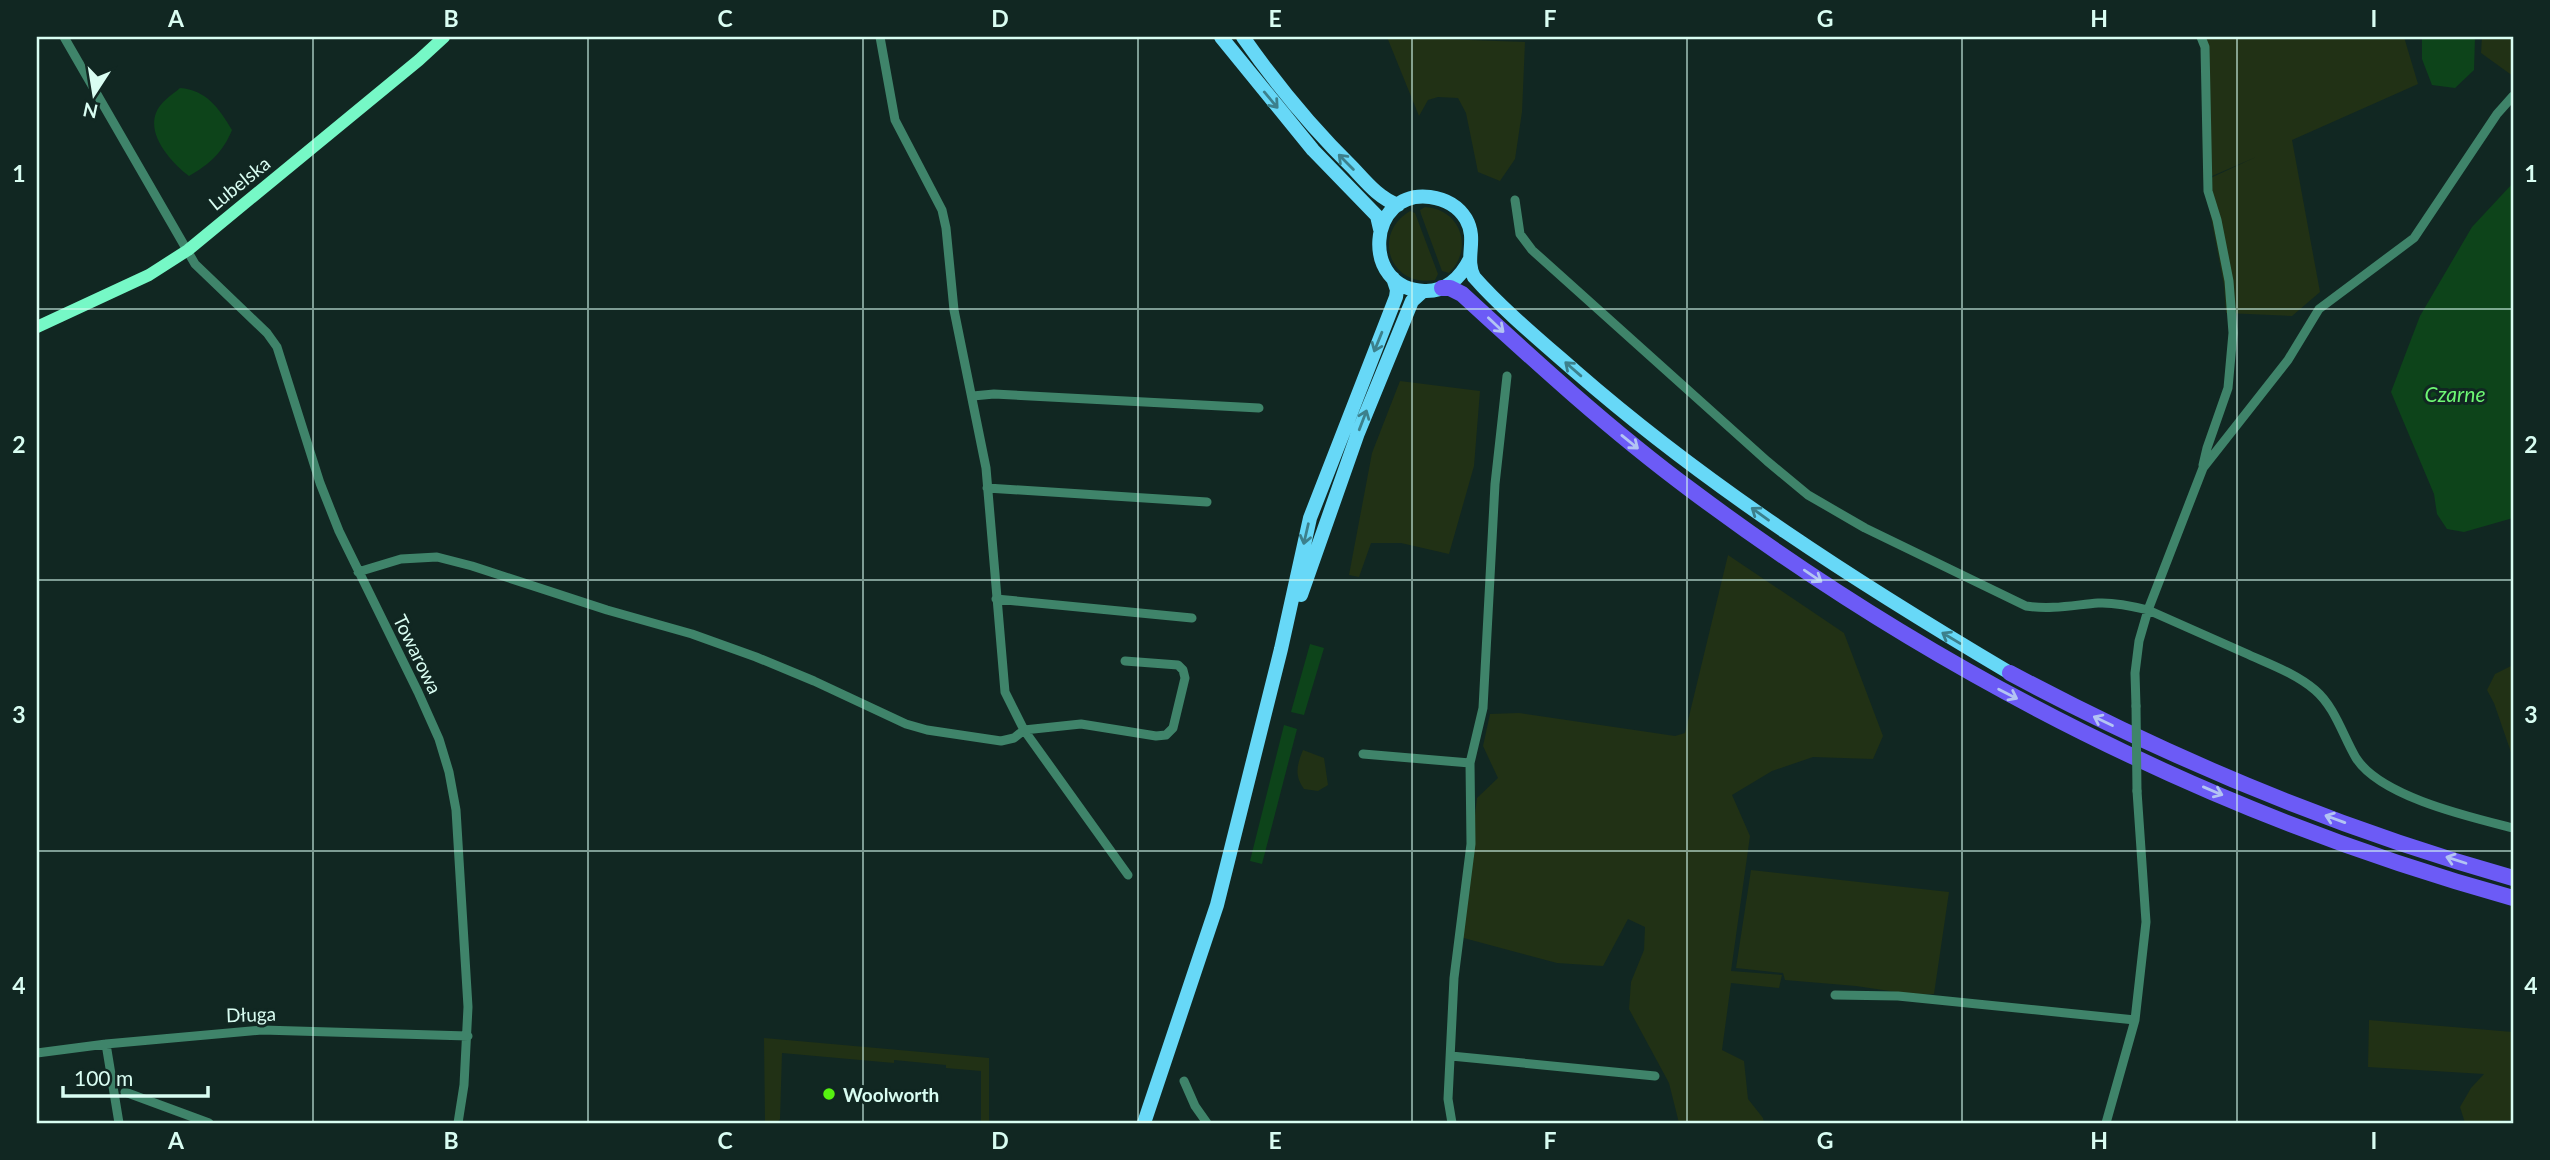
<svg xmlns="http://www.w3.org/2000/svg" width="2550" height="1160" font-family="Lato,sans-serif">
<rect width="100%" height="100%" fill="#112722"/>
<path fill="#213115" d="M1387,37L1525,42L1522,112L1515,159L1500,181L1478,172L1466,113L1458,98L1438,97L1428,100L1419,116Z
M2202,37H2404L2418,84L2292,140L2320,292L2292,316L2226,313L2224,285L2204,181L2256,157L2203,180Z
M2482,37H2513V76L2481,53Z
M1425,207C1461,209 1474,249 1449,273L1442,271L1421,214L1420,210Z
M1410,211L1415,213L1438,274L1435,280C1390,288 1371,234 1410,211Z
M1400,381L1480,391L1474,466L1449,554L1401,543H1371L1359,577L1349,575L1372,453Z
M1728,555L1844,633L1883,736L1873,759L1813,757L1772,771L1732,795L1750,836L1731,971L1782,975L1779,988L1731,983L1722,1050L1744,1061L1748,1099L1763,1118L1764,1123H1679L1669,1083L1629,1009L1631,982L1644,950L1645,927L1628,919L1603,966L1557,963L1460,937L1477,798L1498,778L1483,746L1490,714L1519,713L1675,736L1685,733Z
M2511,666H2513V758L2494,703L2487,690L2495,674Z
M1303,750L1324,758L1328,785L1318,791L1304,789C1294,775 1297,765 1303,750Z
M1751,870L1949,892L1934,994H1910L1856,986L1785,980L1783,973L1736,968Z
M2369,1020L2513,1032V1120L2465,1123L2460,1107L2471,1088L2484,1074L2368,1067Z
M764,1038L989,1058V1123H981V1071L946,1068V1065L894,1060V1063L782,1053L780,1119L777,1123H765Z"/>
<path fill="#0d441a" d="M2422,37H2475L2474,70L2455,88L2432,85L2422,59Z
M180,88C206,90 219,108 232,130C223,152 210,164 189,176C172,163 147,136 156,113C160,102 172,95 180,88Z
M2513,183V518L2464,532L2447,529L2437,514L2434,494L2391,392L2420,316L2472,227Z
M1310,644L1324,648L1304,715L1291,712Z
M1284,725L1297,729L1262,864L1250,861Z"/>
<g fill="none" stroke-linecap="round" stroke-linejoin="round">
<path stroke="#3f846a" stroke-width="9" d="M64,37L195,264L267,333L277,347L320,483L339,531L418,692L439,739L449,772L456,810L468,1007L464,1085L458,1123
M880,37L895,120L942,210L946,228L954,310L986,468L1005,692L1024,730L1128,875
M2201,37L2205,47L2208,191L2217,220L2229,281L2233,333L2228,388L2207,448L2203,465
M1515,200L1520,234L1532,250L1767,461L1808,495L1865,528L2026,606C2051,610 2074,605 2098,603C2115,602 2132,606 2148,610C2180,624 2213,639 2245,653C2269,664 2295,673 2315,690C2335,707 2343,736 2356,758C2381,797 2470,817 2513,828
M973,396L994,394L1259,408
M987,488L1207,502
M358,572L401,559L437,557L472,566L607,610L692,634L756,657L814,681L906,724L927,730L1001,741L1014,738L1024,730L1081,724L1156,736L1166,735L1173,728L1185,678L1183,670L1178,665L1125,661
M996,599L1192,618
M2136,706L2135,673L2139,641L2148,610L2203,468L2288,360L2319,309L2414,238L2497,114L2513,96
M1363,754L1470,763
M1835,995L1898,996L2135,1020
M106,1044L119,1123
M37,1053L106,1044L262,1030L468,1036
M1451,1056L1655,1076
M1184,1081L1195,1106L1207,1123
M125,1092L209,1123
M1452,1123L1448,1099L1454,978L1471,844L1470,763L1483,708L1495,484L1507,376
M2106,1123L2135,1020L2146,922L2137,791"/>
<path stroke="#76f8c6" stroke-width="12" d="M37,327L149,275L188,250L419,60L444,37"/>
<path stroke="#67d8f7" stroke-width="14" d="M1221,37L1313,150L1377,216L1380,229
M1243,37C1276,84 1312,128 1353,168C1367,183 1379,198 1398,205
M1470,259C1461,277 1446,292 1424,291C1360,289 1367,189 1430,197C1445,199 1458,206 1466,219C1478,240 1464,258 1474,277C1501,308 1543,343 1575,371C1708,487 1858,583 2010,673
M1301,595L1358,433L1412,301L1423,291
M1144,1123L1217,905L1281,649L1310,518L1396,297L1397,290L1393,278"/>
<path stroke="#6c5bf6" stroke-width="16" d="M1442,288H1450L1462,294C1536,362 1610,430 1691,490C1937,674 2216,816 2513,898
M2010,673C2169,758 2339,829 2513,878"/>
<path stroke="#3f846a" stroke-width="9" d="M2136,706L2137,791"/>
</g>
<defs><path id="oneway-shaft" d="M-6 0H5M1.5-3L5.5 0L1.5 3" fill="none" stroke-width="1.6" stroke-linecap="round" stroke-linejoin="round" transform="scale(1.75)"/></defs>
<g stroke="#3c808c">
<use href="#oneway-shaft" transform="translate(1271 100) rotate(50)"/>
<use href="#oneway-shaft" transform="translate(1346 162) rotate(-135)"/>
<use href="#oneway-shaft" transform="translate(1378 342) rotate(112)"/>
<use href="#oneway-shaft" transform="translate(1573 369) rotate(-139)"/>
<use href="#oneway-shaft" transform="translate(1363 420) rotate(-69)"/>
<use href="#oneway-shaft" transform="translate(1760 514) rotate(-144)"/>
<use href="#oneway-shaft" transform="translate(1306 534) rotate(103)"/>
<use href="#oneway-shaft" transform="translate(1951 638) rotate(-149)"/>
</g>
<g stroke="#b3c4f3">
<use href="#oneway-shaft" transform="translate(1496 325) rotate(43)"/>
<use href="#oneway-shaft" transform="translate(1630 442) rotate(39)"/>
<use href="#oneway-shaft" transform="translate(1813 576) rotate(34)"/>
<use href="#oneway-shaft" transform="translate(2008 694) rotate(27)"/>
<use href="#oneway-shaft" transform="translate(2103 721) rotate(-154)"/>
<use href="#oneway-shaft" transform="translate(2213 791) rotate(23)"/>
<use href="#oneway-shaft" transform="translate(2335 819) rotate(-160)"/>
<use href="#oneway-shaft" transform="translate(2456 860) rotate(-162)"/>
</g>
<path fill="none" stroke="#d9fdf2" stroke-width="2" stroke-opacity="0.55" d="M313,37V1123M588,37V1123M863,37V1123M1138,37V1123M1412,37V1123M1687,37V1123M1962,37V1123M2237,37V1123M37,309H2513M37,580H2513M37,851H2513"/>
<circle fill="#56f210" stroke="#112722" stroke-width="2.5" cx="829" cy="1094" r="7"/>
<g text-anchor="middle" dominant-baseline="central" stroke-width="6" stroke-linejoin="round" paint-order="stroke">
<g font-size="19" fill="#d9fdf2" stroke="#112722">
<text transform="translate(239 183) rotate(-39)">Lubelska</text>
<text transform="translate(418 654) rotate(64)">Towarowa</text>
<text transform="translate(251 1014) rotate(-2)">Długa</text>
</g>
<g font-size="19" font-weight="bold" fill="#d9fdf2" stroke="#112722" text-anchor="start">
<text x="843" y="1094">Woolworth</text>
</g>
<g font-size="21" font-style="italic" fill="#6df774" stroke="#112722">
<text x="2455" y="393">Czarne</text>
</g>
</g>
<rect width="2550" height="1160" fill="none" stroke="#112722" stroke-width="77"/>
<g transform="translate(94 94) rotate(192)" stroke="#112722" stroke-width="5" paint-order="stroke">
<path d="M0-5L12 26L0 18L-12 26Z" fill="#d9fdf2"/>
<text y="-10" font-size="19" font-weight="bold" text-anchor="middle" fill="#d9fdf2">N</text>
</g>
<path d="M63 1086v10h145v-10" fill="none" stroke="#d9fdf2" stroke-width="3.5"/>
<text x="74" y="1086" font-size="21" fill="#d9fdf2" stroke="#112722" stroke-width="5" paint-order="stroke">100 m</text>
<rect x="38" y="38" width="2474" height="1084" fill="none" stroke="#d9fdf2" stroke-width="2.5"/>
<g font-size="23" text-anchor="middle" font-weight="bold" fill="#d9fdf2">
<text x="176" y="27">A</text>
<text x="451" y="27">B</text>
<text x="725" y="27">C</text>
<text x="1000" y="27">D</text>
<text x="1275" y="27">E</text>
<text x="1550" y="27">F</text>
<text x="1825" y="27">G</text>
<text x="2099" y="27">H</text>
<text x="2374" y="27">I</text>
<text x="19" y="182">1</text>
<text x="2531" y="182">1</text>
<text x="19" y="453">2</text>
<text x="2531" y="453">2</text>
<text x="19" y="723">3</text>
<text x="2531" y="723">3</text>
<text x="19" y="994">4</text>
<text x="2531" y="994">4</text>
<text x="176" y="1149">A</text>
<text x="451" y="1149">B</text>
<text x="725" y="1149">C</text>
<text x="1000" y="1149">D</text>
<text x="1275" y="1149">E</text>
<text x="1550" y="1149">F</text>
<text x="1825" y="1149">G</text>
<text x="2099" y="1149">H</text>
<text x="2374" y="1149">I</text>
</g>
</svg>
